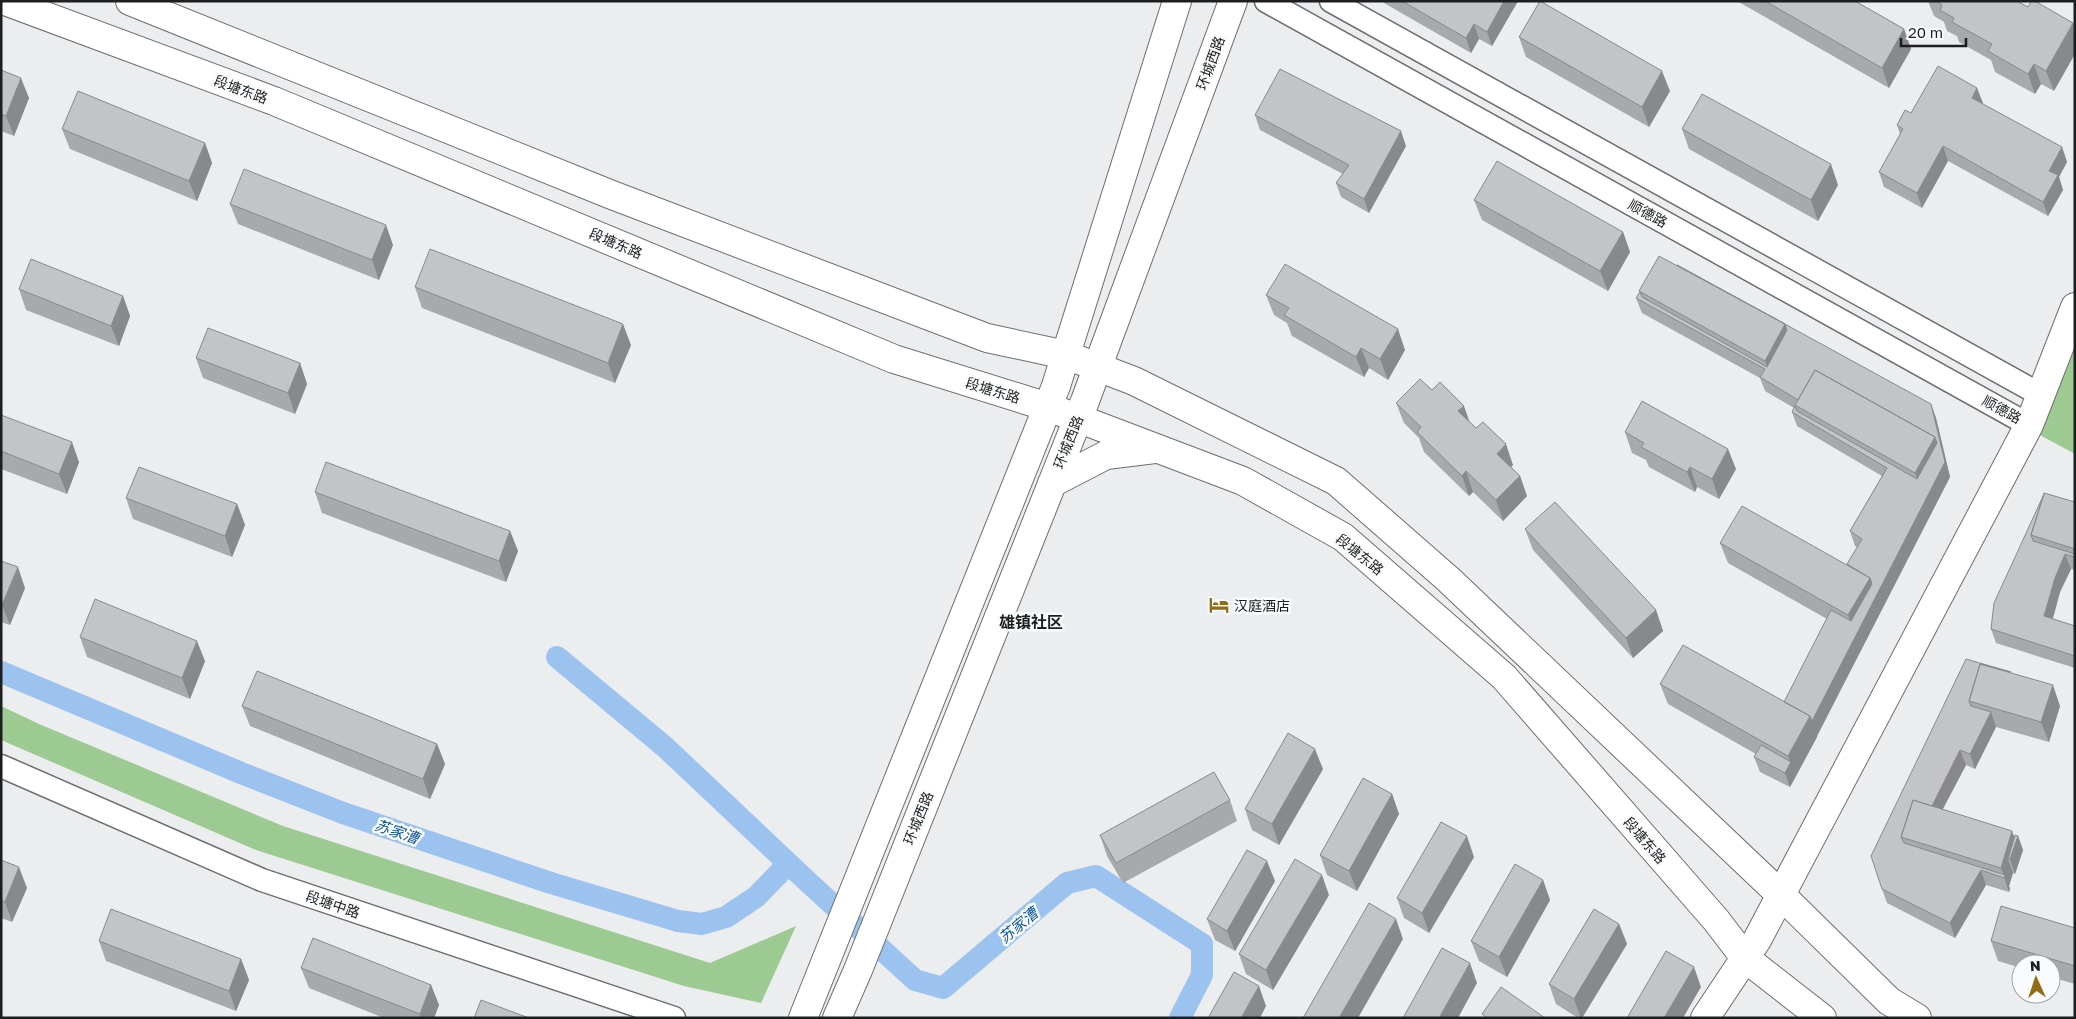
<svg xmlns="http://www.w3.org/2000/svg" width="2076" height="1019" font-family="'Golos Text','Noto Sans SC',sans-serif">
<rect width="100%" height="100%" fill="#ebedef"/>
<path fill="#9dc993" d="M2075,349V454L2038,434Z
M1,706L39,724L283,826L710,963L796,926L761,1003L684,986L256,850L1,740Z"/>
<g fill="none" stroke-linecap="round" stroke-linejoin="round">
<path stroke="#9cc3f0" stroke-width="22" d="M557,657L665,747L808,882L915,980L943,988L1067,883L1096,876L1202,944V975L1180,1018
M1,672L241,773L343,813L551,883L678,921L702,924L726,917L756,897L788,864"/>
<defs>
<path id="street" d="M1266,1L2029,425
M1331,1L2041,395
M1,766L262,880L674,1018"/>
<path id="secondary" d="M5,1L274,101L894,359L1048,407L1243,481L1343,537L1504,677L1716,920L1745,958L1822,1018
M130,1L612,195L987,338L1066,355L1134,381L1336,481L1448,579L1781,895L1889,1001L1917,1018
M1705,1018L1757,940L2029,425L2075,307"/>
<path id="primary" d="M1052,483L1106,455L1155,449
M803,1018L1056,386L1177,1
M837,1018L858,970L1085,401L1233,1"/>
</defs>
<use href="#street" stroke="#6d6e70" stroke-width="25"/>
<use href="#secondary" stroke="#6d6e70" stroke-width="30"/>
<use href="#primary" stroke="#6d6e70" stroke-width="30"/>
<use href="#street" stroke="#fff" stroke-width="22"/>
<use href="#secondary" stroke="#fff" stroke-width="28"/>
<use href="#primary" stroke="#fff" stroke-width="28"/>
</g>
<path fill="#a7a9aa" d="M1384,1H1518L1492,46L1479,39L1471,53L1384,3Z
M1737,1H1855L1904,29L1911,49L1889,88Z
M1928,1H2017L2028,7L2054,91L2041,84L2035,94L1995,72L1991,60L1959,42L1957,36L1947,31L1944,22L1934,16Z
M1519,37L1670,91L1649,127L1526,57Z
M1,70L29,98L14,136L1,131Z
M1977,88L1982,104L2062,147L2067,162L2059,177L2063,190L2048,216L1948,161L1922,208L1884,187L1879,172L1900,134L1897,125L1911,113Z
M1255,115L1406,146L1369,213L1341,197L1336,183L1343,174L1260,130Z
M62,129L205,143L212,163L197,201L70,149Z
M1682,129L1838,185L1818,221L1689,149Z
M1474,200L1623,232L1630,252L1608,291L1482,220Z
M230,204L393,245L379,280L238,224Z
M415,287L631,345L615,383L422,308Z
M19,289L123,296L130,316L119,346L26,310Z
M1639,291L1931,404L1936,418L1950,477L1817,736V737L1796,776L1790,787L1760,772L1754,757L1756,754L1668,704L1660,684L1784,702L1827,619L1728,563L1720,543L1847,565L1857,547L1855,546L1850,531L1882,476L1797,426L1792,412L1794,408L1765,391L1760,378L1642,313L1636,298L1640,292Z
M1266,295L1405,350L1388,380L1369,368L1364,377L1292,336L1287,323L1274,315Z
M196,358L300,363L307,384L295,414L203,378Z
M1432,390L1470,422L1513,465L1511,467L1520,476L1527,496L1503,521L1473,492L1469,496L1424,452L1419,438L1404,423L1396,403Z
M1,415L79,462L67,494L1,469Z
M1625,432L1736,469L1719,499L1697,487L1695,492L1649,467L1646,460L1632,453Z
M315,492L510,531L518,551L506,582L322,513Z
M2044,493L2075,502V570L2071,569L2060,592L2053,619L2075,626V668L1996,643L1991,629Z
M126,498L237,504L245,525L232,557L133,519Z
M1525,529L1656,610L1663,631L1633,658L1533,550Z
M1,561L25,588L10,625L1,622Z
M80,637L205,661L190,699L87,657Z
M1966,659L2011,673L2060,706L2049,742L1996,727L1975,769L1966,765L1943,809L2014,837L2018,836L2023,850L2015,874L2013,873L2009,886L2010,889L2009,892L1986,885L1955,938L1887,903L1882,889Z
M242,706L437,744L445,764L430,799L250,726Z
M1323,769L1279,845L1252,830L1245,809Z
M1392,794L1399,814L1357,891L1327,875L1320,855Z
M1230,800L1237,821L1123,883L1107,856L1100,835Z
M1474,857L1429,933L1404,918L1397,898Z
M1,860L27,888L12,922L1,918Z
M1543,880L1550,900L1507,977L1479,961L1471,941Z
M1275,881L1235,951L1215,940L1207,919Z
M1329,895L1273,990L1246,974L1239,954Z
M1619,924L1627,944L1582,1018H1578L1556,1004L1549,984Z
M2075,928V984L2051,977V964H2021V968L1998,961L1991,941Z
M99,941L241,959L249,980L236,1011L106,961Z
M301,968L431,985L439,1005L434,1018H384L309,988Z"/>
<path fill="#88898b" d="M1504,1H1518L1492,46L1487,32Z
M2073,23L2075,27V54L2054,91L2046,71Z
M1474,24L1479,39L1471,53L1466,38Z
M1904,29L1911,49L1889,88L1882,68Z
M2034,64L2041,84L2035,94L2028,74Z
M1662,71L1670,91L1649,127L1642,107Z
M21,78L29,98L14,136L6,116Z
M1977,88L1983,103L1977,112L1972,98Z
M1401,131L1406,146L1369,213L1364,199Z
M205,143L212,163L197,201L189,181Z
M1943,146L1948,161L1922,208L1917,193Z
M2062,147L2067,162L2059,177L2063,190L2048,216L2043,202L2049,171Z
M1831,164L1838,185L1818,221L1811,200Z
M386,225L393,245L379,280L372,260Z
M1623,232L1630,252L1608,291L1600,271Z
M123,296L130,316L119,346L111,326Z
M623,324L631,345L615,383L608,363Z
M1785,324L1792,345L1772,381L1765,361Z
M1398,329L1405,350L1388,380L1380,359Z
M1361,348L1369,368L1364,377L1356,357Z
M300,363L307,384L295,414L288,393Z
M1931,404L1936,418L1950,477L1817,736V737L1796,776L1790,787L1785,773L1790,762L1788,756L1856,635L1848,615L1870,578L1945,462Z
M1464,406L1471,426L1458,411Z
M1935,437L1943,457L1922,493L1915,473Z
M72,442L79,462L67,494L59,474Z
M1506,444L1513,465L1505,474L1497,454Z
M1728,449L1736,469L1719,499L1712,479Z
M1690,467L1697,487L1695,492L1687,472Z
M1466,471L1473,492L1469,496L1462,476Z
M1520,476L1527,496L1503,521L1496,500Z
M237,504L245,525L232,557L225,536Z
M510,531L518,551L506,582L499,561Z
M2065,554L2071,569L2060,592L2049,631L2044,616L2055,578Z
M18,567L25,588L10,625L2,605Z
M1656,610L1663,631L1633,658L1626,638Z
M197,641L205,661L190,699L182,678Z
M2053,685L2060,706L2049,742L2041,722Z
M1991,712L1996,727L1975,769L1970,754Z
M437,744L445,764L430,799L423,779Z
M1315,749L1323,769L1279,845L1272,824Z
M1960,750L1966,765L1940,814L1931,807Z
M1392,794L1399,814L1357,891L1349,871Z
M2012,831L2016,841L2018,836L2023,850L2015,874L2010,859H2008L2013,873L2009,886L2010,889L2009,892L2001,868Z
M1467,836L1474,857L1429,933L1422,913Z
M1267,861L1275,881L1235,951L1227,931Z
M19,867L27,888L12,922L5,902Z
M1981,870L1986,885L1955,938L1950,923Z
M1322,875L1329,895L1273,990L1266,970Z
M1543,880L1550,900L1507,977L1499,957Z
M1396,919L1403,939L1358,1018H1339Z
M1619,924L1627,944L1582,1018H1581L1574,999Z
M241,959L249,980L236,1011L229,991Z
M1470,963L1477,983L1458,1018H1439Z
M1694,967L1701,987L1683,1018H1664Z
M431,985L439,1005L434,1018H421L420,1014Z
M1259,986L1266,1006L1260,1018H1241Z"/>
<path fill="#c2c4c6" stroke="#88898b" d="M1402,1H1504L1487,32L1474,24L1466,38Z
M1540,1L1662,71L1642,107L1519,37Z
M1765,1H1855L1904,29L1882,68Z
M1936,1H2017L2028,7L2031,1H2035L2073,23L2046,71L2034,64L2028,74L1988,51L1992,44L1952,22L1954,18L1940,10L1942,5Z
M1938,66L1977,88L1972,98L2062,147L2049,171L2058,175L2043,202L1943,146L1917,193L1879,172L1903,129L1897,125L1905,110L1911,113Z
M1280,69L1401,131L1364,199L1336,183L1349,165L1255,115Z
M1,70L21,78L6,116L1,114Z
M78,91L205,143L189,181L62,129Z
M1702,94L1831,164L1811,200L1682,129Z
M1497,161L1623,232L1600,271L1474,200Z
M244,169L386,225L372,260L230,204Z
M430,249L623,324L608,363L415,287Z
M1659,256L1785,324L1765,361L1639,291Z
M31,259L123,296L111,326L19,289Z
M1285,264L1398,329L1380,359L1361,348L1356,357L1284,315L1289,308L1266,295Z
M1677,265L1931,404L1945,462L1812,721L1810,716L1784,702L1831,610L1851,621L1872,584L1870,578L1847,564L1862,539L1850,531L1887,468L1792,412L1795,406L1797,411L1917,479L1937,443L1935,437L1815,370L1798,400L1760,377L1765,369L1636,298L1640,292L1642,297L1767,367L1787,330L1785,324Z
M208,328L300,363L288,393L196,358Z
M1815,370L1935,437L1915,473L1795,405Z
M1420,379L1432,390L1440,382L1464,406L1458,411L1476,428L1483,422L1506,444L1497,454L1520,476L1496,500L1466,471L1462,476L1417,432L1421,427L1396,403Z
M1642,401L1728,449L1712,479L1690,467L1687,472L1641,447L1644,443L1625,432Z
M1,415L72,442L59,474L1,451Z
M326,462L510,531L499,561L315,492Z
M139,467L237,504L225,536L126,498Z
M2044,493L2075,502V549L2031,535Z
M2044,494L2031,535L2033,541L2075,554V557L2065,554L2055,578L2044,616L2075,626V656L1991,629L1994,603Z
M1555,502L1656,610L1626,638L1525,529Z
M1742,506L1870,578L1848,615L1720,543Z
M1,561L18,567L2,605L1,604Z
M95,599L197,641L182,678L80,637Z
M1683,645L1810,716L1788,756L1660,684Z
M1966,659L2011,672L1980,664L1969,701L1971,706L1991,712L1970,754L1960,750L1932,806L1913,800L1901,837L1904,843L2005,875L2004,878L1981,870L1950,923L1882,889L1871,856Z
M1980,664L2053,685L2041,722L1969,701Z
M257,671L437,744L423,779L242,706Z
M1288,733L1315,749L1272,824L1245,809Z
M1761,745L1791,762L1785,773L1754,757Z
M1214,772L1230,800L1116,863L1100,835Z
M1363,778L1392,794L1349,871L1320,855Z
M1913,800L2012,831L2001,868L1901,837Z
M1441,822L1467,836L1422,913L1397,898Z
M2015,835L2018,836L2010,859H2008Z
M1247,850L1267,861L1227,931L1207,919Z
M1295,859L1322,875L1266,970L1239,954Z
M1,860L19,867L5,902L1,900Z
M1515,864L1543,880L1499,957L1471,941Z
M1369,903L1396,919L1339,1018H1303Z
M2001,906L2075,928V966L1991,941Z
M111,909L241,959L229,991L99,941Z
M1594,909L1619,924L1574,999L1549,984Z
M313,938L431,985L420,1014L301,968Z
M1442,948L1470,963L1439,1018H1403Z
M1666,951L1694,967L1664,1018H1627Z
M1234,972L1259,986L1241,1018H1208Z
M1501,987L1545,1018H1487L1482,1014Z
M481,1000L529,1018H474Z"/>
<defs>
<symbol id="hotel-bare" viewBox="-9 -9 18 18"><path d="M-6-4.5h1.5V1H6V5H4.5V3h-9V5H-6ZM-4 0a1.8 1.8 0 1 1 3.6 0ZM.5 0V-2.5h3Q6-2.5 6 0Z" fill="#916c13" stroke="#f9fbfc" stroke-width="2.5" paint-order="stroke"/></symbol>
</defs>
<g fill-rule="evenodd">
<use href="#hotel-bare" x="1205" y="591" width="28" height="28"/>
</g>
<g text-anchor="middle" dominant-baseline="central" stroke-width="5" stroke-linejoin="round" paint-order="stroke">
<g font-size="14" fill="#1d1e1f" stroke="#f9fbfc">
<text transform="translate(1210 63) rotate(-70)">环城西路</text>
<text transform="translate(241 89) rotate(20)">段塘东路</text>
<text transform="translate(1648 213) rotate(29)">顺德路</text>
<text transform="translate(616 243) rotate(23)">段塘东路</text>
<text transform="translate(993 390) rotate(17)">段塘东路</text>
<text transform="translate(2002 409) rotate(29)">顺德路</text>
<text transform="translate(1068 442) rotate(-68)">环城西路</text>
<text transform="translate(1360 554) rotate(39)">段塘东路</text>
<text transform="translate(918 818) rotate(-68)">环城西路</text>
<text transform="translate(1645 840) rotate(49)">段塘东路</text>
<text transform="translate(333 904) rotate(19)">段塘中路</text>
</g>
<g font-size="14" fill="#1d1e1f" stroke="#f9fbfc" text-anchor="start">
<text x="1234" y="605">汉庭酒店</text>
</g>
<g font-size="15" font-style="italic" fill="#095293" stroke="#f9fbfc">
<text transform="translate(397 831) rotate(19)">苏家漕</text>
<text transform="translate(1018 925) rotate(-40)">苏家漕</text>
</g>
<g font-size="16" font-weight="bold" fill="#1d1e1f" stroke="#f9fbfc">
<text x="1031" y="622">雄镇社区</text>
</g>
</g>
<rect width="2076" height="1019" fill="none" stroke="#1d1e1f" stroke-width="5"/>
<g transform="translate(2036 979) rotate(357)"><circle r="24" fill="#f9fbfc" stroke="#a1a3a4"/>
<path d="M0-4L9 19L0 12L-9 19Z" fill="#916c13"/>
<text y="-8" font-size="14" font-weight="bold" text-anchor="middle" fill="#1d1e1f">N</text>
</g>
<path d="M1901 38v8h65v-8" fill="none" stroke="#1d1e1f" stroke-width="2.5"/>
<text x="1908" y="38" font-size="15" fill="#1d1e1f" stroke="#f9fbfc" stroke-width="4" paint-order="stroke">20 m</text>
</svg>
